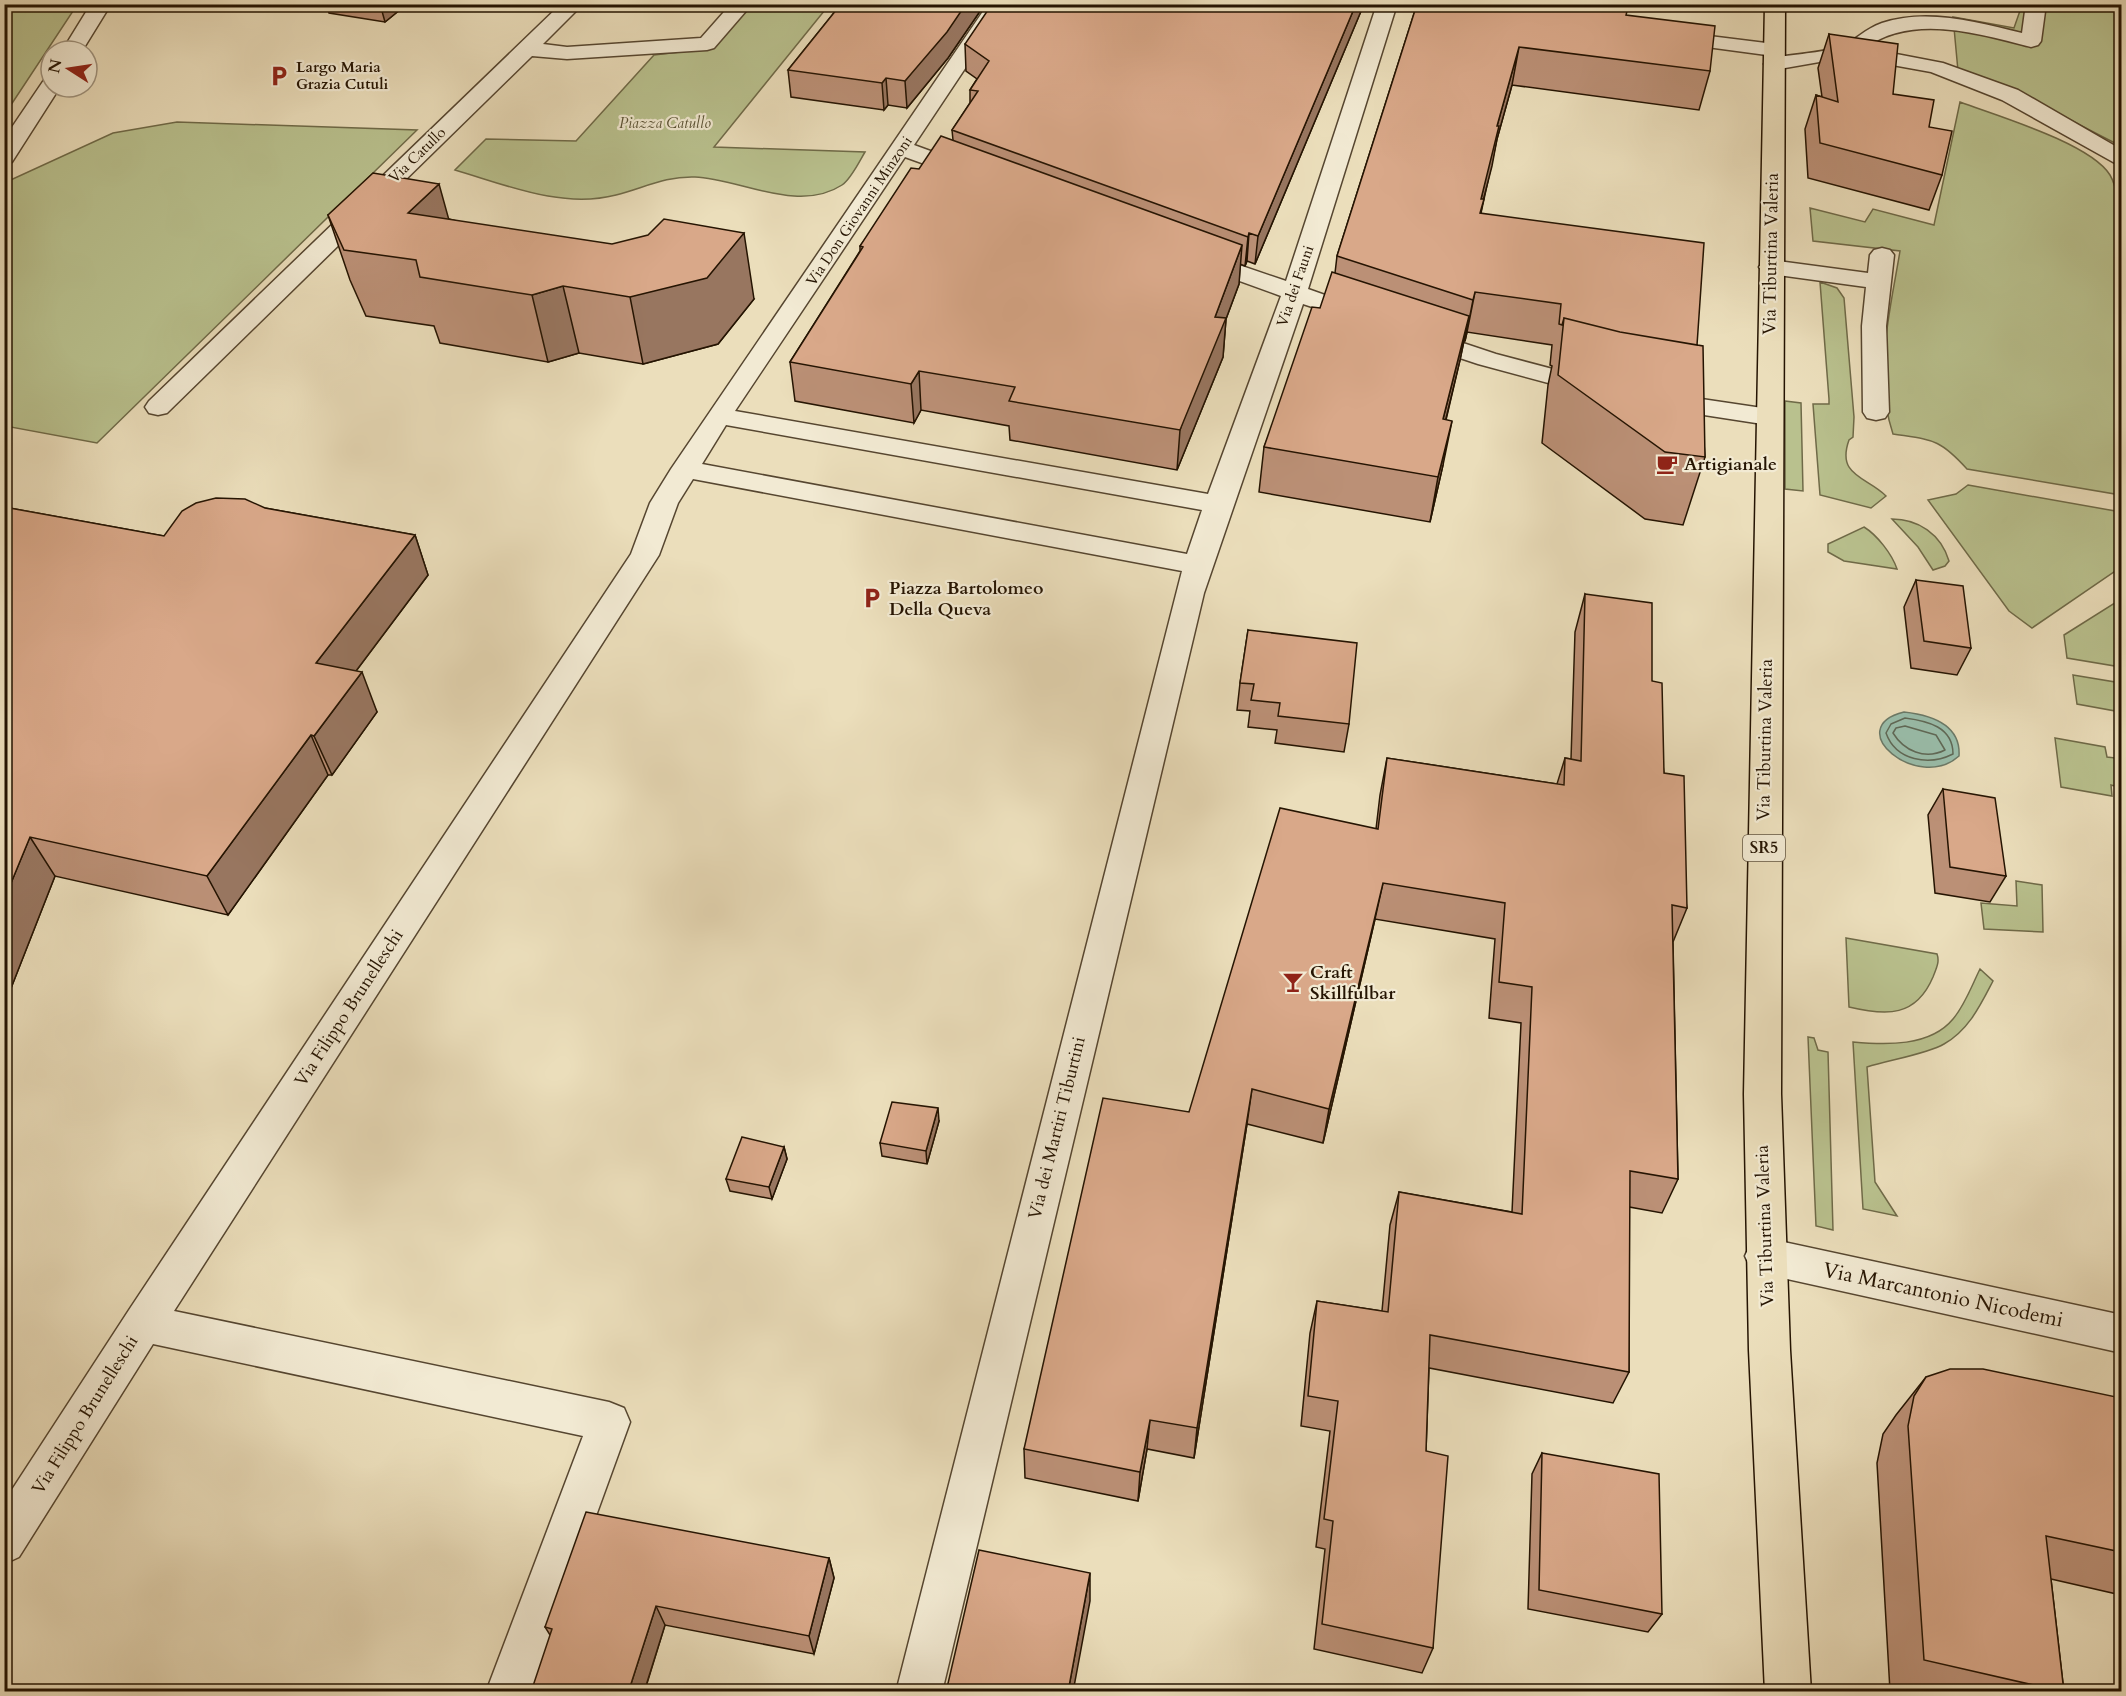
<svg xmlns="http://www.w3.org/2000/svg" width="2126" height="1696" font-family="Cardo,serif">
<rect width="100%" height="100%" fill="#ebdebb"/>
<filter id="stains"><feTurbulence type="fractalNoise" baseFrequency=".00333" numOctaves="4"/><feColorMatrix values="0 0 0 0 .2 0 0 0 0 .09 0 0 0 0 .02 0 0 0 .5 -.17"/></filter>
<radialGradient id="worn" r=".72"><stop offset=".6" stop-color="#630" stop-opacity="0"/><stop offset="1" stop-color="#630" stop-opacity=".3"/></radialGradient>
<path fill="#b9c18e" stroke="#6f6a48" stroke-width="1.5" d="M5,4L77,5L5,114L4,5Z
M752,4L829,5L714,147L865,152C859,162 851,179 842,185C798,214 738,178 695,177C665,176 644,188 616,195C562,209 506,185 455,170L486,139L576,141L654,55L714,48Z
M2022,5H2121V146C2067,120 2017,87 1958,71L1953,17L2014,28Z
M1960,102C1997,116 2090,143 2110,175C2116,185 2118,200 2121,210V495L1967,469C1939,438 1932,440 1893,434C1873,374 1890,312 1900,251L1813,241L1810,208L1865,222L1873,209L1934,225Z
M177,122L417,130L97,443L5,426L4,183L113,133Z
M1820,282L1837,288L1844,298L1854,417L1853,437L1849,440C1836,476 1867,477 1886,496L1871,508L1820,495L1813,404H1829V399Z
M1785,401L1801,403L1803,491L1785,489Z
M1968,485L2121,512V567L2032,628L2009,611L1928,500L1956,494Z
M1892,519C1918,519 1941,534 1949,561L1945,566L1933,570L1918,547Z
M1864,527C1877,535 1892,554 1897,569L1844,561L1828,552V544Z
M2121,599V667L2067,658L2064,635Z
M2073,675L2121,683V712L2077,704Z
M2055,738L2105,747L2107,757L2115,758V746L2121,747V799L2119,787L2111,785L2112,796L2061,787Z
M2016,881L2042,885L2043,932L1984,929L1981,903L2017,906Z
M1846,938L1937,954C1940,962 1936,969 1933,977C1916,1017 1887,1016 1849,1007Z
M1980,969L1993,981C1981,1004 1969,1030 1944,1044C1927,1054 1889,1060 1867,1067L1875,1182L1897,1216L1863,1209L1853,1042C1885,1045 1930,1047 1953,1019C1965,1005 1972,985 1980,969Z
M1808,1037L1814,1038L1818,1050L1828,1052L1833,1230L1816,1226Z"/>
<path fill="#99bdaa" stroke="#6b7967" stroke-width="1.5" d="M1904,712C1931,715 1961,725 1959,756C1918,793 1840,728 1904,712Z"/>
<g fill="none" stroke-linecap="round" stroke-linejoin="round">
<path stroke="#5f6856" stroke-width="1.5" d="M1905,718C1928,721 1953,727 1953,754C1929,766 1896,761 1886,733L1891,724Z
M1905,726L1936,735L1945,750C1925,760 1904,751 1893,733L1896,728Z"/>
<defs>
<path id="minor" d="M91,4H111L82,51H62Z
M561,4H583L543,44L567,47L701,38L731,4H752L714,48L707,50L567,59L532,56L167,413L158,415L149,413L145,407L149,401Z
M988,4H1008L914,145L977,168L980,173L977,178L969,180L905,157L735,411L1208,494L1281,296L1190,263L1186,258L1190,253L1198,251L1286,281L1377,4H1397L1308,289L1373,312L1376,317L1373,322L1364,324L1303,304L1204,593L942,1692H896L1182,571L693,479L678,503L659,555L174,1311L609,1402L624,1408L630,1422L532,1692H486L583,1436L153,1344L19,1557L4,1564V1502L129,1310L631,554L650,503L671,469ZM726,425L1202,510L1187,554L702,464Z
M2026,4H2046L2041,41L2038,45L2031,47C1979,34 1913,13 1865,48L1943,63L2018,90L2122,150V167L2002,100L1931,72L1848,57L1774,70L1767,68L1764,64L1767,60L1774,58C1793,54 1825,53 1842,46C1856,40 1865,29 1882,23C1927,8 1977,22 2022,33Z
M1669,31L1774,44L1781,46L1784,50L1781,54L1774,56L1662,41L1659,37L1662,33Z
M51,78V87H60L12,162L4,164V139L44,80Z
M1882,248L1890,250L1894,255L1886,326L1889,412L1885,418L1876,420L1867,418L1863,412L1862,326L1866,287L1771,274L1763,272L1759,267L1763,262L1771,260L1868,273L1870,255L1874,250Z
M1421,329L1496,354L1602,382L1606,387L1602,392L1593,395L1478,364L1412,342L1408,337L1412,332Z
M1661,393L1769,409L1778,411L1782,417L1778,423L1769,425L1652,407L1648,401L1652,395Z
M1765,1238L2122,1315V1353L1765,1274L1751,1269L1745,1256L1751,1243Z"/>
<path id="major" d="M1765,4H1785L1781,1094L1790,1350L1811,1692H1765L1749,1350L1744,1094Z"/>
</defs>
<use href="#minor" stroke="#564630" stroke-width="3"/>
<use href="#major" stroke="#251402" stroke-width="3"/>
<use href="#minor" fill="#f2ead3" fill-rule="evenodd"/>
<use href="#major" fill="#ebdebb" fill-rule="evenodd"/>
</g>
<path fill="#bb9076" stroke="#251402" stroke-width="1.5" d="M326,4H407L385,22L329,13Z
M841,4H985L948,58L907,108L888,105L884,110L791,97L788,70Z
M1364,4L1255,264L1247,261L1245,266L1240,264L1239,284L1226,319L1223,357L1177,470L1010,440L1009,426L921,410L914,423L795,401L790,362L860,251V246L919,169L953,140L952,130L970,103V90L977,79L966,71L965,44Z
M1417,4L1626,15L1710,71L1699,110L1512,85L1497,139L1481,213L1697,345L1705,457L1683,525L1645,519L1542,443L1548,385L1552,366L1550,365L1552,345L1467,332L1465,341H1464L1460,360L1446,420L1443,465L1430,522L1259,492L1264,447L1335,273L1337,256Z
M1829,34L1893,94L1929,127L1942,175L1929,210L1808,178L1805,129L1816,95L1822,97L1818,68Z
M328,215L449,219L754,299L718,344L643,364L579,353L548,362L440,343L434,326L366,316L350,280Z
M4,507L164,536L265,508L415,535L428,575L356,671L377,712L332,775H328L228,915L55,876L4,1006Z
M1916,580L1971,648L1957,675L1911,668L1904,607Z
M1585,594L1652,681L1664,773L1687,908L1673,942L1678,1179L1662,1213L1629,1207V1372L1613,1403L1429,1368L1426,1451L1433,1648L1422,1673L1314,1649L1325,1549L1316,1547L1330,1431L1301,1426L1310,1333L1317,1301L1382,1311L1390,1225L1399,1192L1512,1212L1521,1023L1489,1018L1495,939L1375,919L1323,1143L1247,1124L1194,1458L1147,1449L1138,1501L1025,1478L1024,1449L1189,1112L1376,829L1380,795L1387,758L1557,784L1565,758L1571,759L1575,632Z
M1248,630L1349,724L1344,752L1275,743L1277,730L1248,727L1250,711L1237,710L1240,683Z
M1943,789L2006,876L1990,902L1935,893L1928,815Z
M939,1121L927,1164L882,1156L880,1143Z
M784,1147L787,1159L772,1199L730,1191L726,1179Z
M1926,1377L2121,1398V1595L2051,1579L2064,1692L1890,1691L1877,1463L1883,1434L1896,1415Z
M1542,1453L1662,1614L1648,1632L1528,1609L1532,1474Z
M829,1558L834,1578L814,1654L665,1625L645,1690L647,1692L550,1635L545,1627Z"/>
<path fill="#987660" stroke="#251402" stroke-width="1.5" d="M380,4H407L385,22Z
M966,4H985L948,58L907,108L905,81Z
M1356,4H1364L1255,264L1258,236Z
M1519,47L1512,85L1497,139L1492,166L1483,201L1476,239L1481,199L1497,126Z
M886,78L888,105L884,110L882,83Z
M439,184L457,249L408,213Z
M744,233L754,299L718,344L643,364L630,297Z
M1249,233L1247,261L1245,266L1248,237Z
M1242,245L1239,284L1226,319L1223,357L1177,470L1180,430L1215,317Z
M563,286L579,353L548,362L532,295Z
M1475,292L1467,332L1465,341L1473,300Z
M1469,316L1460,360L1435,464L1443,419Z
M919,371L921,410L914,423L911,384Z
M1452,421L1443,465L1430,522L1438,477Z
M415,535L428,575L332,703L316,663Z
M362,672L377,712L332,775L314,736Z
M311,735L328,775L228,915L207,876Z
M30,837L55,876L4,1006V900Z
M1383,883L1375,919L1323,1143L1329,1109Z
M1252,1089L1247,1124L1194,1458L1197,1428Z
M938,1108L939,1121L927,1164L926,1151Z
M784,1147L787,1159L772,1199L769,1187Z
M1150,1420L1147,1449L1138,1501L1140,1472Z
M829,1558L834,1578L814,1654L809,1636Z
M1090,1573V1601L1073,1692H1068Z
M656,1606L665,1625L644,1692L630,1687Z"/>
<path fill="#d9a889" stroke="#251402" stroke-width="1.5" d="M841,4H966L947,32L905,81L886,78L882,83L788,70Z
M992,4H1356L1258,236L1249,233L1248,237L952,130L978,91L970,90L989,61L965,44Z
M1417,4H1629L1626,15L1715,26L1710,71L1519,47L1497,126H1499L1481,199H1484L1480,213L1704,243L1697,345L1620,332L1564,318L1562,325L1559,324L1561,304L1475,292L1473,300L1337,256Z
M1829,34L1898,44L1893,94L1934,100L1929,127L1952,131L1942,175L1820,143L1816,95L1838,102Z
M941,136L1242,245L1215,317L1226,318L1180,430L1009,401L1015,387L919,371L911,384L790,362L863,247L860,246L911,168L919,169Z
M373,173L439,184L408,213L612,244L648,235L664,219L744,233L707,278L630,297L563,286L532,295L420,277L416,260L344,250L328,215Z
M1332,272L1469,316L1443,419L1452,421L1438,477L1264,447L1312,307L1320,308Z
M1564,318L1620,332L1703,346L1705,457L1665,452L1558,375Z
M216,498L245,499L265,508L415,535L316,663L362,672L314,736L311,735L207,876L30,837L4,900V507L164,536L182,511L196,503Z
M1916,580L1963,586L1971,648L1924,641Z
M1585,594L1652,603V681L1662,683L1664,773L1684,776L1687,908L1672,905L1678,1179L1630,1171L1629,1372L1430,1335L1426,1451L1448,1456L1433,1648L1322,1624L1333,1521L1324,1519L1338,1401L1308,1396L1317,1301L1388,1312L1399,1192L1522,1214L1532,987L1499,982L1505,903L1383,883L1329,1109L1252,1089L1197,1428L1150,1420L1140,1472L1024,1449L1103,1098L1189,1112L1280,808L1378,829L1387,758L1564,785L1565,758L1581,761Z
M1248,630L1357,643L1349,724L1278,716L1280,703L1251,700L1254,684L1240,683Z
M1943,789L1995,798L2006,876L1950,867Z
M892,1102L938,1108L926,1151L880,1143Z
M742,1137L784,1147L769,1187L726,1179Z
M1950,1369H1983L2121,1398V1552L2046,1536L2064,1692L1924,1660L1908,1426L1914,1396L1926,1377Z
M1542,1453L1659,1474L1662,1614L1539,1590Z
M586,1512L829,1558L809,1636L656,1606L630,1687L647,1690L646,1692H531L552,1629L545,1627Z
M979,1550L1090,1573L1068,1692H946Z"/>
<defs>
<symbol id="parking-bare" viewBox="-9 -9 18 18"><path d="M-3.5-5.5H1a3.5 3.5 0 0 1 0 7H-1V5.5H-3.5ZM-1-3.4V-.6H.8a1.4 1.4 0 0 0 0-2.8Z" fill="#8f2418" stroke="#f2ead3" stroke-width="2.5" paint-order="stroke"/></symbol>
<symbol id="cafe-bare" viewBox="-9 -9 18 18"><path d="M-5.5-4.5H6V0H3Q3 3.5 0 3.5H-2.5Q-5.5 3.5-5.5 0ZM3-3.2v2h1.7v-2ZM-6 4.5H4V6H-6Z" fill="#8f2418" stroke="#f2ead3" stroke-width="2.5" paint-order="stroke"/></symbol>
<symbol id="bar-bare" viewBox="-9 -9 18 18"><path d="M-6-5H6L.8 .8V4.5H3.5V6h-7V4.5H-.8V.8Z" fill="#8f2418" stroke="#f2ead3" stroke-width="2.5" paint-order="stroke"/></symbol>
</defs>
<g fill-rule="evenodd">
<use href="#parking-bare" x="264" y="61" width="30" height="30"/>
<use href="#cafe-bare" x="1652" y="449" width="30" height="30"/>
<use href="#parking-bare" x="857" y="583" width="30" height="30"/>
<use href="#bar-bare" x="1278" y="967" width="30" height="30"/>
</g>
<g text-anchor="middle" dominant-baseline="central" stroke-width="4.5" stroke-linejoin="round" paint-order="stroke">
<g font-size="15" font-weight="bold" fill="#251402" stroke="#f2ead3" text-anchor="start">
<text x="296" y="67">Largo Maria<tspan x="296" dy="17">Grazia Cutuli</tspan></text>
</g>
<g font-size="15" font-style="italic" fill="#595133" stroke="#f2ead3">
<text x="665" y="123">Piazza Catullo</text>
</g>
<g font-size="15" fill="#251402" stroke="#f2ead3">
<text transform="translate(417 155) rotate(-44)">Via Catullo</text>
<text transform="translate(859 211) rotate(-56)">Via Don Giovanni Minzoni</text>
<text transform="translate(1295 286) rotate(-71)">Via dei Fauni</text>
</g>
<rect fill="#f2ead3" stroke="#625441" stroke-width="1.5" x="1743" y="835" width="42" height="26" rx="4.5"/>
<g font-size="16" font-weight="bold" fill="#251402">
<text x="1764" y="848">SR5</text>
</g>
<g font-size="18" fill="#251402" stroke="#f2ead3">
<text transform="translate(1771 254) rotate(-89)">Via Tiburtina Valeria</text>
<text transform="translate(1765 740) rotate(-89)">Via Tiburtina Valeria</text>
<text transform="translate(349 1008) rotate(-57)">Via Filippo Brunelleschi</text>
<text transform="translate(1057 1128) rotate(-76)">Via dei Martiri Tiburtini</text>
<text transform="translate(1765 1226) rotate(-92)">Via Tiburtina Valeria</text>
<text transform="translate(85 1415) rotate(-58)">Via Filippo Brunelleschi</text>
</g>
<g font-size="18" font-weight="bold" fill="#251402" stroke="#f2ead3" text-anchor="start">
<text x="1684" y="464">Artigianale</text>
<text x="889" y="588">Piazza Bartolomeo<tspan x="889" dy="21">Della Queva</tspan></text>
<text x="1310" y="972">Craft<tspan x="1310" dy="21">Skillfulbar</tspan></text>
</g>
<g font-size="21" fill="#251402" stroke="#f2ead3">
<text transform="translate(1943 1295) rotate(12)">Via Marcantonio Nicodemi</text>
</g>
</g>
<rect width="2126" height="1696" fill="none" stroke="#ebdebb" stroke-width="24"/>
<rect x="6" y="6" width="2114" height="1684" fill="none" stroke="#251402" stroke-width="3"/>
<rect x="12" y="12" width="2102" height="1672" fill="none" stroke="#251402" stroke-width="1.5"/>
<g transform="translate(69 69) rotate(282)"><circle r="28" fill="#f2ead3" stroke="#a0947f" stroke-width="1.5"/>
<path d="M0-4.5L10 22L0 15L-10 22Z" fill="#8f2418"/>
<text y="-9" font-size="16" font-weight="bold" text-anchor="middle" fill="#251402">N</text>
</g>
<rect width="100%" height="100%" filter="url(#stains)"/>
<rect width="100%" height="100%" fill="url(#worn)"/>
</svg>
